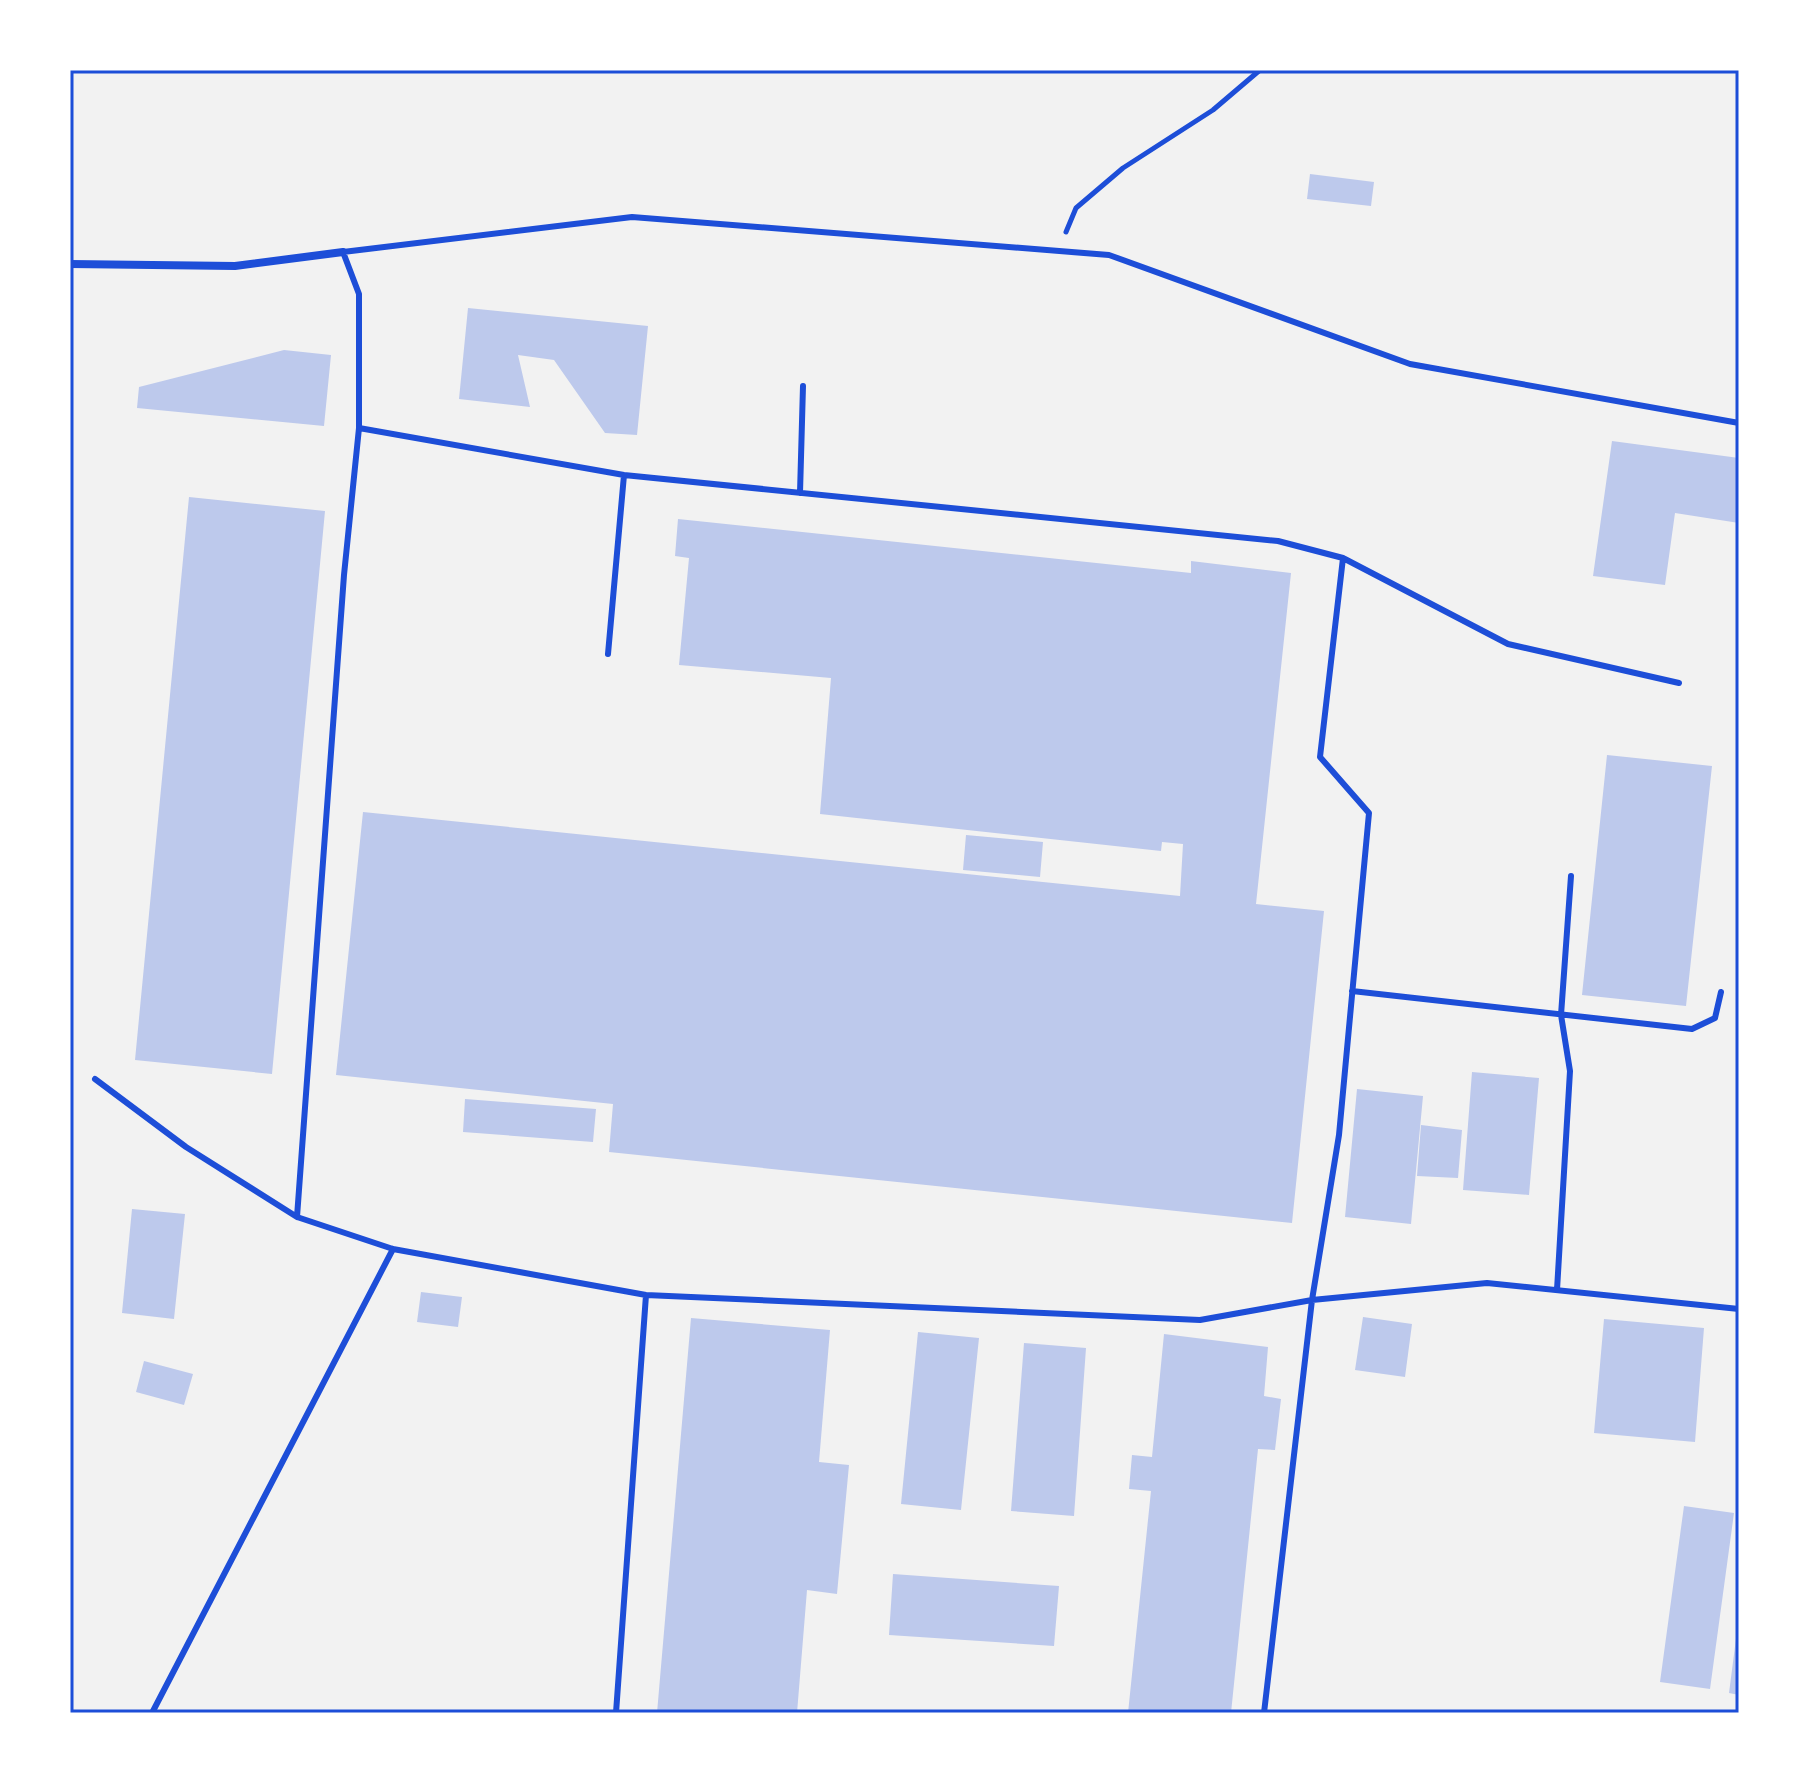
<svg xmlns="http://www.w3.org/2000/svg" width="1809" height="1783" font-family="Helvetica,sans-serif">
<rect width="100%" height="100%" fill="#f2f2f2"/>
<path fill="#bdc9ec" d="M1310,174L1374,182L1371,206L1307,199Z
M468,308L648,326L637,435L605,433L554,360L518,355L530,407L459,399Z
M284,350L331,355L324,426L137,408L139,387Z
M1612,441L1739,458V523L1675,513L1665,585L1593,576Z
M189,497L325,511L272,1074L135,1060Z
M678,519L1191,573V561L1291,573L1256,904L1324,911L1292,1223L609,1152L613,1104L336,1075L363,812L1180,896L1183,844L1162,842L1161,851L820,814L831,678L679,665L689,558L675,556Z
M1607,755L1712,766L1686,1006L1582,995Z
M966,835L1043,842L1040,877L963,870Z
M1472,1072L1539,1078L1529,1195L1463,1190Z
M1357,1089L1423,1096L1411,1224L1345,1217Z
M465,1099L596,1109L593,1142L463,1132Z
M1421,1125L1462,1130L1458,1178L1417,1176Z
M132,1209L185,1214L174,1319L122,1313Z
M421,1292L462,1297L458,1327L417,1322Z
M1363,1317L1412,1324L1405,1377L1355,1370Z
M691,1318L830,1330L819,1462L849,1465L837,1594L807,1590L797,1713H657Z
M1604,1319L1704,1328L1695,1442L1594,1433Z
M918,1332L979,1338L961,1510L901,1504Z
M1164,1334L1268,1347L1264,1396L1281,1399L1275,1450L1258,1449L1231,1713H1128L1151,1491L1129,1489L1132,1455L1152,1457Z
M1024,1343L1086,1348L1074,1516L1011,1511Z
M144,1361L193,1374L184,1405L136,1392Z
M1684,1506L1734,1513L1710,1689L1660,1682Z
M893,1574L1059,1586L1054,1646L889,1635Z
M1737,1631H1739V1695L1729,1693Z"/>
<g fill="none" stroke-linecap="round" stroke-linejoin="round">
<path stroke="#1d4ed8" stroke-width="5" d="M1066,232L1076,208L1123,168L1213,110L1260,70"/>
<path stroke="#1d4ed8" stroke-width="6" d="M359,428L624,475L1278,541L1343,558L1508,644L1679,683
M800,493L803,386
M608,654L624,475
M1352,991L1692,1029L1715,1018L1721,992
M95,1079L186,1147L297,1217L344,575L359,428V294L343,252L632,217L1109,255L1410,364L1739,423
M297,1217L393,1249L646,1295L1200,1320L1312,1300L1487,1283L1739,1309
M1557,1290L1570,1071L1561,1015L1571,876
M152,1713L393,1249
M616,1713L646,1295
M1264,1713L1312,1300L1339,1135L1369,813L1320,757L1343,558"/>
<path stroke="#1d4ed8" stroke-width="8" d="M70,264L235,266L343,252"/>
</g>
<rect width="1809" height="1783" fill="none" stroke="#ffffff" stroke-width="144"/>
<rect x="72" y="72" width="1665" height="1639" fill="none" stroke="#1d4ed8" stroke-width="3"/>
</svg>
